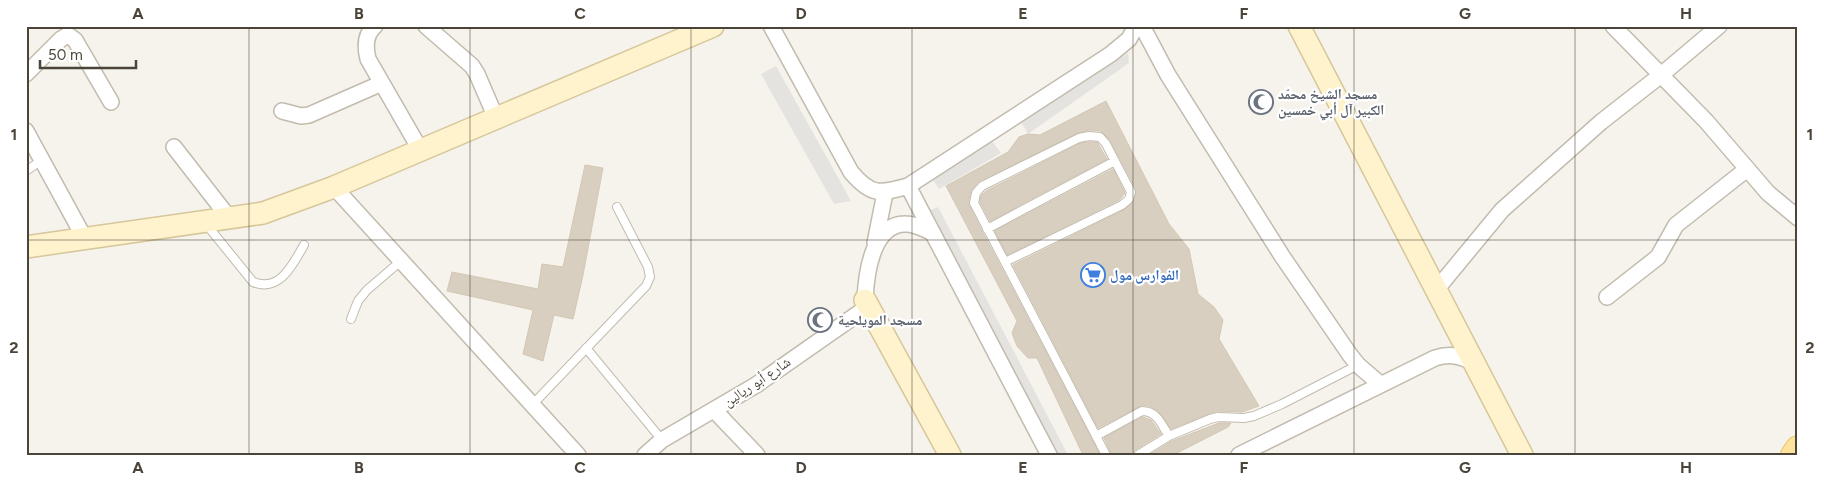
<svg xmlns="http://www.w3.org/2000/svg" width="1824" height="481" font-family="Figtree,'Noto Naskh Arabic',sans-serif">
<rect width="100%" height="100%" fill="#f6f3ec"/>
<path fill="#e5e3e0" d="M1128,53L1129,63L1028,134L1021,122Z
M776,66L851,201L834,204L761,74Z
M992,141L1001,153L939,189L932,178Z
M938,207L1068,455H1049L923,213Z"/>
<path fill="#d8cfc1" stroke="#d3c7b4" d="M1106,101L1169,224L1189,249L1198,294L1214,307L1223,320L1219,339L1259,406L1242,412L1218,411L1209,414L1171,429L1158,411L1149,406L1142,405L1098,428L1013,265L1124,210L1134,201L1136,189L1110,140L1101,131L1089,130L1078,133L979,181L971,190L968,203L982,231L1100,455H1083L1037,358H1028L1017,346L1012,333L1017,321L946,186L1008,152L1019,137L1028,134L1040,135Z
M1089,142H1097L1107,159L990,221L980,202L981,196L986,191L1081,143Z
M585,165L603,168L583,275L573,319L554,315L543,361L523,354L533,310L447,291L452,272L538,289L542,264L563,267Z
M1113,169L1125,193L1119,200L1007,255L995,231Z
M1143,417L1151,420L1161,434L1135,450L1132,455H1112L1104,438Z
M1219,423H1231L1228,427L1173,455H1149L1172,441Z"/>
<g fill="none" stroke-linecap="round" stroke-linejoin="round">
<defs>
<path id="lane" d="M26,171L42,160
M206,224L253,282C280,293 293,264 304,245
M987,229L1115,161
M1005,262L1122,205L1129,199L1131,192L1106,144L1100,137L1089,136L1079,138L982,186L976,193L974,203L1106,455
M351,319L358,301L367,290L402,260
M586,348L662,440
M533,404L646,286L650,277L648,267L617,207
M1096,436L1142,411C1157,411 1161,424 1169,436
M1138,455L1169,436L1210,419L1218,417L1244,418L1254,416L1282,404L1358,365"/>
<path id="street" d="M375,26C365,34 365,47 368,59L421,151
M426,26L472,66L477,74L496,118
M771,26L851,172C871,196 880,194 908,186
M1142,26L1168,75L1282,256L1350,355L1358,365L1380,384
M1613,26L1706,121L1768,193L1798,218
M26,74L61,39L68,35L75,40L111,102
M282,111L301,116L309,115L382,83
M26,131L85,239
M174,147L230,219
M334,187L578,455
M875,243L885,193
M1436,290L1502,210L1601,122L1661,75L1719,26
M1607,297L1658,257L1676,225L1747,169
M865,300C866,275 872,223 906,224C916,224 924,229 933,233
M714,410L757,455
M645,455L662,440L756,385L869,306
M1049,455L908,186L1111,54L1129,39L1136,26
M1239,455L1435,358C1450,353 1461,356 1474,363"/>
<path id="secondary" d="M1299,26L1522,455
M26,247L263,213L334,187L713,26
M865,300L950,455"/>
<path id="primary" d="M1793,455L1798,448"/>
</defs>
<use href="#lane" stroke="#c2bbae" stroke-width="10"/>
<use href="#street" stroke="#c2bbae" stroke-width="18"/>
<use href="#secondary" stroke="#d6c79b" stroke-width="24"/>
<use href="#primary" stroke="#e6c16a" stroke-width="26"/>
<use href="#lane" stroke="#fff" stroke-width="8"/>
<use href="#street" stroke="#fff" stroke-width="15"/>
<use href="#secondary" stroke="#fff3cd" stroke-width="21"/>
<use href="#primary" stroke="#ffe39c" stroke-width="24"/>
</g>
<path fill="none" stroke="#4b4439" stroke-width="1" stroke-opacity="0.55" d="M249,26V455M470,26V455M691,26V455M912,26V455M1133,26V455M1354,26V455M1575,26V455M26,240H1798"/>
<defs>
<symbol id="mosque-ring" viewBox="-11 -11 22 22"><circle r="9.5" fill="#fff" stroke="#6b7280" stroke-width="1.5"/><path d="M3.5-4.9A6 6 0 1 0 3.5 4.9A5 5 0 1 1 3.5-4.9Z" fill="#6b7280"/></symbol>
<symbol id="supermarket-ring" viewBox="-11 -11 22 22"><circle r="9.5" fill="#fff" stroke="#3f7fe0" stroke-width="1.5"/><path d="M-6-5.5h2.5l.6 2H6L4.5 2H-2.5L-4.4-4H-6ZM-1.5 3.2a1.3 1.3 0 1 0 .1 0ZM3 3.2a1.3 1.3 0 1 0 .1 0Z" fill="#3f7fe0"/></symbol>
</defs>
<g fill-rule="evenodd">
<use href="#mosque-ring" x="1247" y="88" width="28" height="28"/>
<use href="#supermarket-ring" x="1079" y="261" width="28" height="28"/>
<use href="#mosque-ring" x="806" y="306" width="28" height="28"/>
</g>
<g text-anchor="middle" dominant-baseline="central" stroke-width="4.5" stroke-linejoin="round" paint-order="stroke">
<g font-size="14" font-weight="bold" fill="#5b616d" stroke="#fff" text-anchor="start">
<text x="1278" y="94">مسجد الشيخ محمّد<tspan x="1278" dy="16">الكبير آل أبي خمسين</tspan></text>
<text x="838" y="320">مسجد المويلحية</text>
</g>
<g font-size="14" font-weight="bold" fill="#366cbe" stroke="#fff" text-anchor="start">
<text x="1110" y="275">الفوارس مول</text>
</g>
<g font-size="14" fill="#4b4439" stroke="#fff">
<text transform="translate(757 382) rotate(-34)">شارع أبو ريالين</text>
</g>
</g>
<rect width="1824" height="481" fill="none" stroke="#ffffff" stroke-width="55"/>
<path d="M40 60v8h96v-8" fill="none" stroke="#4b4439" stroke-width="2.5"/>
<text x="48" y="60" font-size="15" fill="#4b4439" stroke="#ffffff" stroke-width="4" paint-order="stroke">50 m</text>
<rect x="28" y="28" width="1768" height="426" fill="none" stroke="#4b4439" stroke-width="2"/>
<g font-size="16" text-anchor="middle" font-weight="bold" fill="#4b4439">
<text x="138" y="19">A</text>
<text x="359" y="19">B</text>
<text x="580" y="19">C</text>
<text x="801" y="19">D</text>
<text x="1023" y="19">E</text>
<text x="1244" y="19">F</text>
<text x="1465" y="19">G</text>
<text x="1686" y="19">H</text>
<text x="14" y="140">1</text>
<text x="1810" y="140">1</text>
<text x="14" y="353">2</text>
<text x="1810" y="353">2</text>
<text x="138" y="473">A</text>
<text x="359" y="473">B</text>
<text x="580" y="473">C</text>
<text x="801" y="473">D</text>
<text x="1023" y="473">E</text>
<text x="1244" y="473">F</text>
<text x="1465" y="473">G</text>
<text x="1686" y="473">H</text>
</g>
</svg>
